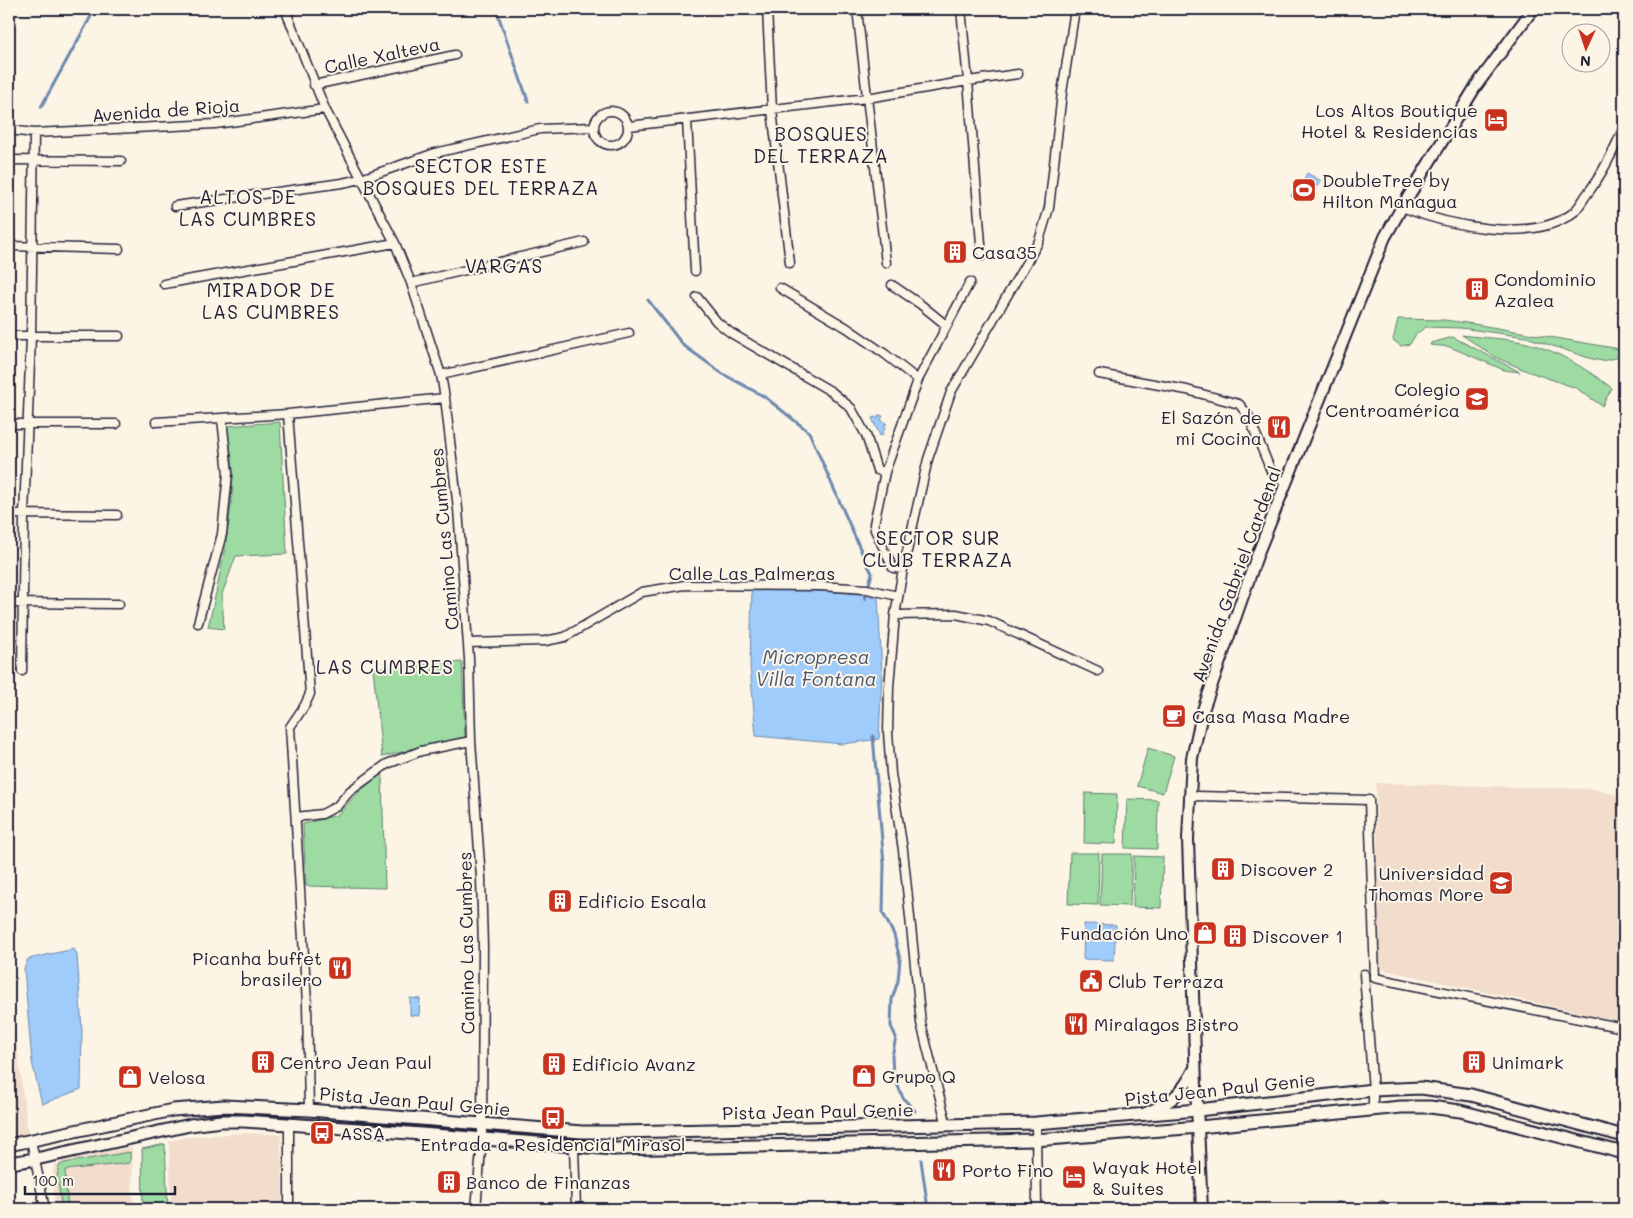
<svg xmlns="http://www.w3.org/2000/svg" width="1633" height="1218" font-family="Mali,sans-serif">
<rect width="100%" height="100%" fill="#fcf5e5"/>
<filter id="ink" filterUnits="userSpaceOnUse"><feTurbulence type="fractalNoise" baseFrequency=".02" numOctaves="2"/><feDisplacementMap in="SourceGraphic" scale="10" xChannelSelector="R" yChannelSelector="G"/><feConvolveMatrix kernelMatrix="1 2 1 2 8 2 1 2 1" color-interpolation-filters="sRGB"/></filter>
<g filter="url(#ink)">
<path fill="#f2dccc" d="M1376,783L1594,789L1624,797V1022L1380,969Z
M16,1039L29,1141L9,1145V1040Z
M243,1133L281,1134L282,1209H171L169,1141L187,1137Z
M132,1147L133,1209H55L53,1177L54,1166L61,1161Z"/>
<path fill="#9ddba3" stroke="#607e6f" d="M1398,319L1444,320L1474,324L1614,348L1624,351V356L1602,361L1592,359L1526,337L1461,328L1426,327L1416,334L1410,344L1401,346L1393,340Z
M1462,335C1483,338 1506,338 1527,343C1559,351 1586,369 1612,388L1602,406L1576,388L1527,371L1495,357Z
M1453,337L1520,372L1504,370L1450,347L1430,345L1431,343Z
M280,422L287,554L236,556L222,594L224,629L208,627C220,577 231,527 233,476C233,459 229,442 227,426Z
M462,662L465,738L438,743L382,757L373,668Z
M1148,748L1174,756L1163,793L1137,786Z
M382,773L385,888L306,886L303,824L337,815L361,790Z
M1085,793L1117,794L1116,844L1084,843Z
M1127,799L1158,800L1157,849L1125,848Z
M1070,853H1099L1098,905L1068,904Z
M1102,854H1132L1130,906L1100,905Z
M1134,856L1163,857L1161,908L1133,907Z
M165,1144L168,1209H143L142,1149Z
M130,1152V1163L65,1170L68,1209H62L57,1177L59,1166L64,1163Z"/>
<path fill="#9fccfa" stroke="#6d88ae" d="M1307,173L1321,181L1319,185H1317L1311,195L1307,194L1303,202L1291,196L1299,180L1303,182Z
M879,415L883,416L881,420L887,424H885V429L882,433L883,435L880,436L872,418L875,417L878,419Z
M752,589C794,590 837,590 878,597L882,672L879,739L843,744L756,736L750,666Z
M1084,924L1116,925L1114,960L1083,959Z
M74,949L77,954L82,1030L81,1089L42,1104L32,1062L24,969L28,959Z
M410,998L420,999L419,1016L410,1015Z"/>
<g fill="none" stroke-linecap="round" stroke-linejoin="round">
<path stroke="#6d88ae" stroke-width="3" d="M496,9L528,101
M41,107L95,9
M648,300L683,345L723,374L765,397L809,432L866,562L872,573L865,599
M873,736L884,864L883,913L894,935L900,959L898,981L892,999L891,1026L896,1037L892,1056L893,1074L903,1098L915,1111
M921,1160L928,1209"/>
<defs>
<path id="minor" d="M285,9L325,109L395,243L411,283L441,375L445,398L458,509L469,659L471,741L481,878L483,946L482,1138L476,1209
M767,9L772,110L790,263
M857,9L886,263
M961,9L968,81L982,256
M314,85L455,55
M594 128a17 17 0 1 1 34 0a17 17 0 1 1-34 0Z
M687,120L695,271
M629,126L867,98L968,81L1018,74
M9,130L34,133L215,124L325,109
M9,160L121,161
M175,206L342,183L361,179L435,153L540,129L594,127
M1402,207C1446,225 1533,245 1574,212C1578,208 1582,202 1585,197C1602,175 1613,152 1624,127
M9,246L119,249
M411,283L584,242
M164,284L395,243
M892,285L920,304L946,325
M780,288L847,328L885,354L918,380
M697,297L717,322L731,333L832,392L851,408L866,435L877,470L885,472L874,524L875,530L883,547
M9,336H119
M1099,374L1187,390L1239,404L1248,415L1271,471L1275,476L1286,483
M441,375L629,333
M288,414L310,694L305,705L290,727L307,1004L309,1110
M156,422L288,414L445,398
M9,424H116
M885,472L918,380L970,282
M9,514L117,515
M886,553L893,568L903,569
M9,603L119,604
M895,615L956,614L989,621L1098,671
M198,623L222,534L228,473L222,419
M468,643L545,641L565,637L642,592L685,585L820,586L867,589L898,596
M22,671L24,515L31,337L34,133
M1189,798L1197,796L1369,800L1375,978L1624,1028
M296,817L322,814L337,806L350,791L387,764L421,751L471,741
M1364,974L1373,1090V1109
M1036,1123L1037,1209
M947,1126L921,1023L903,850L891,774L888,732L889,687L895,615L903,569L928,459L951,392L1039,241L1049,208L1062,93L1075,9
M31,1140L45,1209
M574,1147L576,1209
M1382,1206L1387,1209
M1339,1207L1340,1209
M289,1209V1124"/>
<path id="tertiary" d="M1146,1113C1173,1102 1182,1093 1195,1068
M1202,1209L1196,1086L1188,839L1192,758L1203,710L1258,553L1385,237L1402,207L1476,86L1533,9"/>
<path id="secondary" d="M9,1145L173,1110L224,1106L309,1110L582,1132H619L1036,1123L1198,1110L1373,1090L1421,1088L1471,1095L1624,1136
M9,1163L36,1159L190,1125L221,1121H243L358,1129L613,1149L1035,1140L1199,1127L1401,1107H1430L1460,1111L1624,1153"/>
</defs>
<use href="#minor" stroke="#22223b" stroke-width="11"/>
<use href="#tertiary" stroke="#22223b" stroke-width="14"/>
<use href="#secondary" stroke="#22223b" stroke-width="15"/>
<use href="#minor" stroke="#fcf5e5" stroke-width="8"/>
<use href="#tertiary" stroke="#fcf5e5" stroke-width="10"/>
<use href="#secondary" stroke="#fcf5e5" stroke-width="11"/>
</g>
</g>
<defs>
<symbol id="hotel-square" viewBox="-11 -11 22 22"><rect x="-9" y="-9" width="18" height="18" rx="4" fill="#c8321e" stroke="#fcf5e5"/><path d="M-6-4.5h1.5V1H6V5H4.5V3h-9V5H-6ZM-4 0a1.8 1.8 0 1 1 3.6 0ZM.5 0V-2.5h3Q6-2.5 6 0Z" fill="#fff"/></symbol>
<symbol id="stadium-square" viewBox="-11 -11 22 22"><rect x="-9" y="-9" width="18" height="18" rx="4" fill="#c8321e" stroke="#fcf5e5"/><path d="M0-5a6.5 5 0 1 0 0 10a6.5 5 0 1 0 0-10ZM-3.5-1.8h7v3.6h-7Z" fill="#fff"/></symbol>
<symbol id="building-square" viewBox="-11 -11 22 22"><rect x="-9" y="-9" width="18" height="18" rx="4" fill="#c8321e" stroke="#fcf5e5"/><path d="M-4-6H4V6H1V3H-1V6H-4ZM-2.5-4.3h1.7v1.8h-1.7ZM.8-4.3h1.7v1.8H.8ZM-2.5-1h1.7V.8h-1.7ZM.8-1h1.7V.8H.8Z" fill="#fff"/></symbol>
<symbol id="school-square" viewBox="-11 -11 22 22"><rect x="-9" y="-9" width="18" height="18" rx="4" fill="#c8321e" stroke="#fcf5e5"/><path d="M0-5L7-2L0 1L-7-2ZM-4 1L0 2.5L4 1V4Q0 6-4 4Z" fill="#fff"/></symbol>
<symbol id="restaurant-square" viewBox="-11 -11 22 22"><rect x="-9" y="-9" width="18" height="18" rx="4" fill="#c8321e" stroke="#fcf5e5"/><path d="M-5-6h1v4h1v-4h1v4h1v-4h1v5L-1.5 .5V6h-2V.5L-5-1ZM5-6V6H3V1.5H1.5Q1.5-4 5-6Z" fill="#fff"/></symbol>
<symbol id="cafe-square" viewBox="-11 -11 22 22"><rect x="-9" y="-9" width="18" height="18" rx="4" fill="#c8321e" stroke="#fcf5e5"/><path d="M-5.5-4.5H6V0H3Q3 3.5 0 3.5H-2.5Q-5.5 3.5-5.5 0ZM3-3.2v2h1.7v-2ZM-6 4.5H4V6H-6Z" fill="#fff"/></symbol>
<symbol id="university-square" viewBox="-11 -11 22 22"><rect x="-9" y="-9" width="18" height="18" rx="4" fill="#c8321e" stroke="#fcf5e5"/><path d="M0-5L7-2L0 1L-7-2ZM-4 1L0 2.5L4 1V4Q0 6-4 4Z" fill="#fff"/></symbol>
<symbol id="shop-square" viewBox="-11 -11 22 22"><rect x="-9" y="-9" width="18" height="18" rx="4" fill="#c8321e" stroke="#fcf5e5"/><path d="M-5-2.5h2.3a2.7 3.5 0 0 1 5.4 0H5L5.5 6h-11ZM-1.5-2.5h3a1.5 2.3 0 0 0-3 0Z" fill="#fff"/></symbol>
<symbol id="civic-square" viewBox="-11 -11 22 22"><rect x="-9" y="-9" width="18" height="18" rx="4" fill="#c8321e" stroke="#fcf5e5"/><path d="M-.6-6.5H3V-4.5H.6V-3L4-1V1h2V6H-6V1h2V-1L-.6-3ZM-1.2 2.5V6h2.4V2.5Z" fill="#fff"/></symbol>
<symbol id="bus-square" viewBox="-11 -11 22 22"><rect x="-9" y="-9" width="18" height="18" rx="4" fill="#c8321e" stroke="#fcf5e5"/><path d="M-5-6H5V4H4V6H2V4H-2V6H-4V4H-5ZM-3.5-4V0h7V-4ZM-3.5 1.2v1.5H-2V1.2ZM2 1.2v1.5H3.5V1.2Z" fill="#fff"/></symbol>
</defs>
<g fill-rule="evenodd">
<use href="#hotel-square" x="1482" y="106" width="28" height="28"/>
<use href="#stadium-square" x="1290" y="176" width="28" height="28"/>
<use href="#building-square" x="941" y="238" width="28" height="28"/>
<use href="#building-square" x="1463" y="275" width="28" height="28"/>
<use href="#school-square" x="1463" y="385" width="28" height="28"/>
<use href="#restaurant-square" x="1265" y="413" width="28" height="28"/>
<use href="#cafe-square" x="1160" y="702" width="28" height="28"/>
<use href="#building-square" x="1209" y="855" width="28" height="28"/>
<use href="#university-square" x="1487" y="869" width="28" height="28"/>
<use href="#building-square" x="546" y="887" width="28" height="28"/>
<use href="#shop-square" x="1191" y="919" width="28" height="28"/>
<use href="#building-square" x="1221" y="922" width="28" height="28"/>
<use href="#restaurant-square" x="326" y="954" width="28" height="28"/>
<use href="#civic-square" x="1077" y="967" width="28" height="28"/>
<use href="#restaurant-square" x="1062" y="1010" width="28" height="28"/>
<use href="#building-square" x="249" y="1048" width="28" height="28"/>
<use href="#building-square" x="1460" y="1048" width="28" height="28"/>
<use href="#building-square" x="540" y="1050" width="28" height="28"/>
<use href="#shop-square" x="850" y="1062" width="28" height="28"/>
<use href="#shop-square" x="116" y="1063" width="28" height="28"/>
<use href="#bus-square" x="539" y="1104" width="28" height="28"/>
<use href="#bus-square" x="308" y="1119" width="28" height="28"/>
<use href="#restaurant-square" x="930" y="1156" width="28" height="28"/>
<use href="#hotel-square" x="1060" y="1163" width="28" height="28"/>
<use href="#building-square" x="435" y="1168" width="28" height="28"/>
</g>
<g text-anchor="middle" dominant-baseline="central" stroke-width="4" stroke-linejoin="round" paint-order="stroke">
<g font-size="18" fill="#22223b" stroke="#fcf5e5">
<text transform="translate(382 55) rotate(-12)">Calle Xalteva</text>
<text transform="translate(166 110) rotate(-4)">Avenida de Rioja</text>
<text transform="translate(444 539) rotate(-95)">Camino Las Cumbres</text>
<text x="752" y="573">Calle Las Palmeras</text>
<text transform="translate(1236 574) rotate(-70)">Avenida Gabriel Cardenal</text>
<text transform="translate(466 943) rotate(-91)">Camino Las Cumbres</text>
<text transform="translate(1220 1089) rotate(-6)">Pista Jean Paul Genie</text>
<text transform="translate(415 1101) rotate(5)">Pista Jean Paul Genie</text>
<text transform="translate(818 1111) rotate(-1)">Pista Jean Paul Genie</text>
</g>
<g font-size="18" fill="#22223b" stroke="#fcf5e5" text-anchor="start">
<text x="1478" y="110" text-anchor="end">Los Altos Boutique<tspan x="1478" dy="21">Hotel &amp; Residencias</tspan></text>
<text x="1322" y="180">DoubleTree by<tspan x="1322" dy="21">Hilton Managua</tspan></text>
<text x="972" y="252">Casa35</text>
<text x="1494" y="279">Condominio<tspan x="1494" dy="21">Azalea</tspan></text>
<text x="1460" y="389" text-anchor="end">Colegio<tspan x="1460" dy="21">Centroamérica</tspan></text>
<text x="1262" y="417" text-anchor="end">El Sazón de<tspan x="1262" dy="21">mi Cocina</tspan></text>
<text x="1192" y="716">Casa Masa Madre</text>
<text x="1240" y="869">Discover 2</text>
<text x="1484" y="873" text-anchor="end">Universidad<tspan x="1484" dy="21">Thomas More</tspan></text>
<text x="578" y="901">Edificio Escala</text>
<text x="1188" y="933" text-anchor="end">Fundación Uno</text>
<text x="1252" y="936">Discover 1</text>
<text x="322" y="958" text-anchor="end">Picanha buffet<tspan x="322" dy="21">brasilero</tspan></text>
<text x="1108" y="981">Club Terraza</text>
<text x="1094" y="1024">Miralagos Bistro</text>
<text x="280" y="1062">Centro Jean Paul</text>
<text x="1492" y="1062">Unimark</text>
<text x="572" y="1064">Edificio Avanz</text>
<text x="882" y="1076">Grupo Q</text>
<text x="148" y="1077">Velosa</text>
<text x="340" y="1133">ASSA</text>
<text x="553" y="1144" text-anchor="middle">Entrada a Residencial Mirasol</text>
<text x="1092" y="1167">Wayak Hotel<tspan x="1092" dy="21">&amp; Suites</tspan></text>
<text x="962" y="1170">Porto Fino</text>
<text x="466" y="1182">Banco de Finanzas</text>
</g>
<g font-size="19" letter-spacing="1" fill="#22223b" stroke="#fcf5e5">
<text x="821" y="133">BOSQUES<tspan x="821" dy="22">DEL TERRAZA</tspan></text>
<text x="481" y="165">SECTOR ESTE<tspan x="481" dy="22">BOSQUES DEL TERRAZA</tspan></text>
<text x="248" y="196">ALTOS DE<tspan x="248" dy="22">LAS CUMBRES</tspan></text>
<text x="504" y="265">VARGAS</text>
<text x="271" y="289">MIRADOR DE<tspan x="271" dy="22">LAS CUMBRES</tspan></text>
<text x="938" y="537">SECTOR SUR<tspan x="938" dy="22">CLUB TERRAZA</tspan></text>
<text x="385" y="666">LAS CUMBRES</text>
</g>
<g font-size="19" font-style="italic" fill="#485574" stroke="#fcf5e5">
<text x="816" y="656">Micropresa<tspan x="816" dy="22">Villa Fontana</tspan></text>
</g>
</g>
<rect width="1633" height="1218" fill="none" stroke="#fcf5e5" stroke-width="30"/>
<rect x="15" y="15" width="1603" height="1188" fill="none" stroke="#22223b" stroke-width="2" filter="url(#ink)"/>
<g transform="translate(1586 48) rotate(183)"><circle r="24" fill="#fcf5e5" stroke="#a5a1a1"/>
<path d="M0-4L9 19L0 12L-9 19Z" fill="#c8321e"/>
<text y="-8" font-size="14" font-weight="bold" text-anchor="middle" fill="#22223b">N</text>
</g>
<path d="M25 1186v8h150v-8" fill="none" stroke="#22223b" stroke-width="2.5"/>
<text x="32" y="1186" font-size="15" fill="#22223b" stroke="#fcf5e5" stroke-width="4" paint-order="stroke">100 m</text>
</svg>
